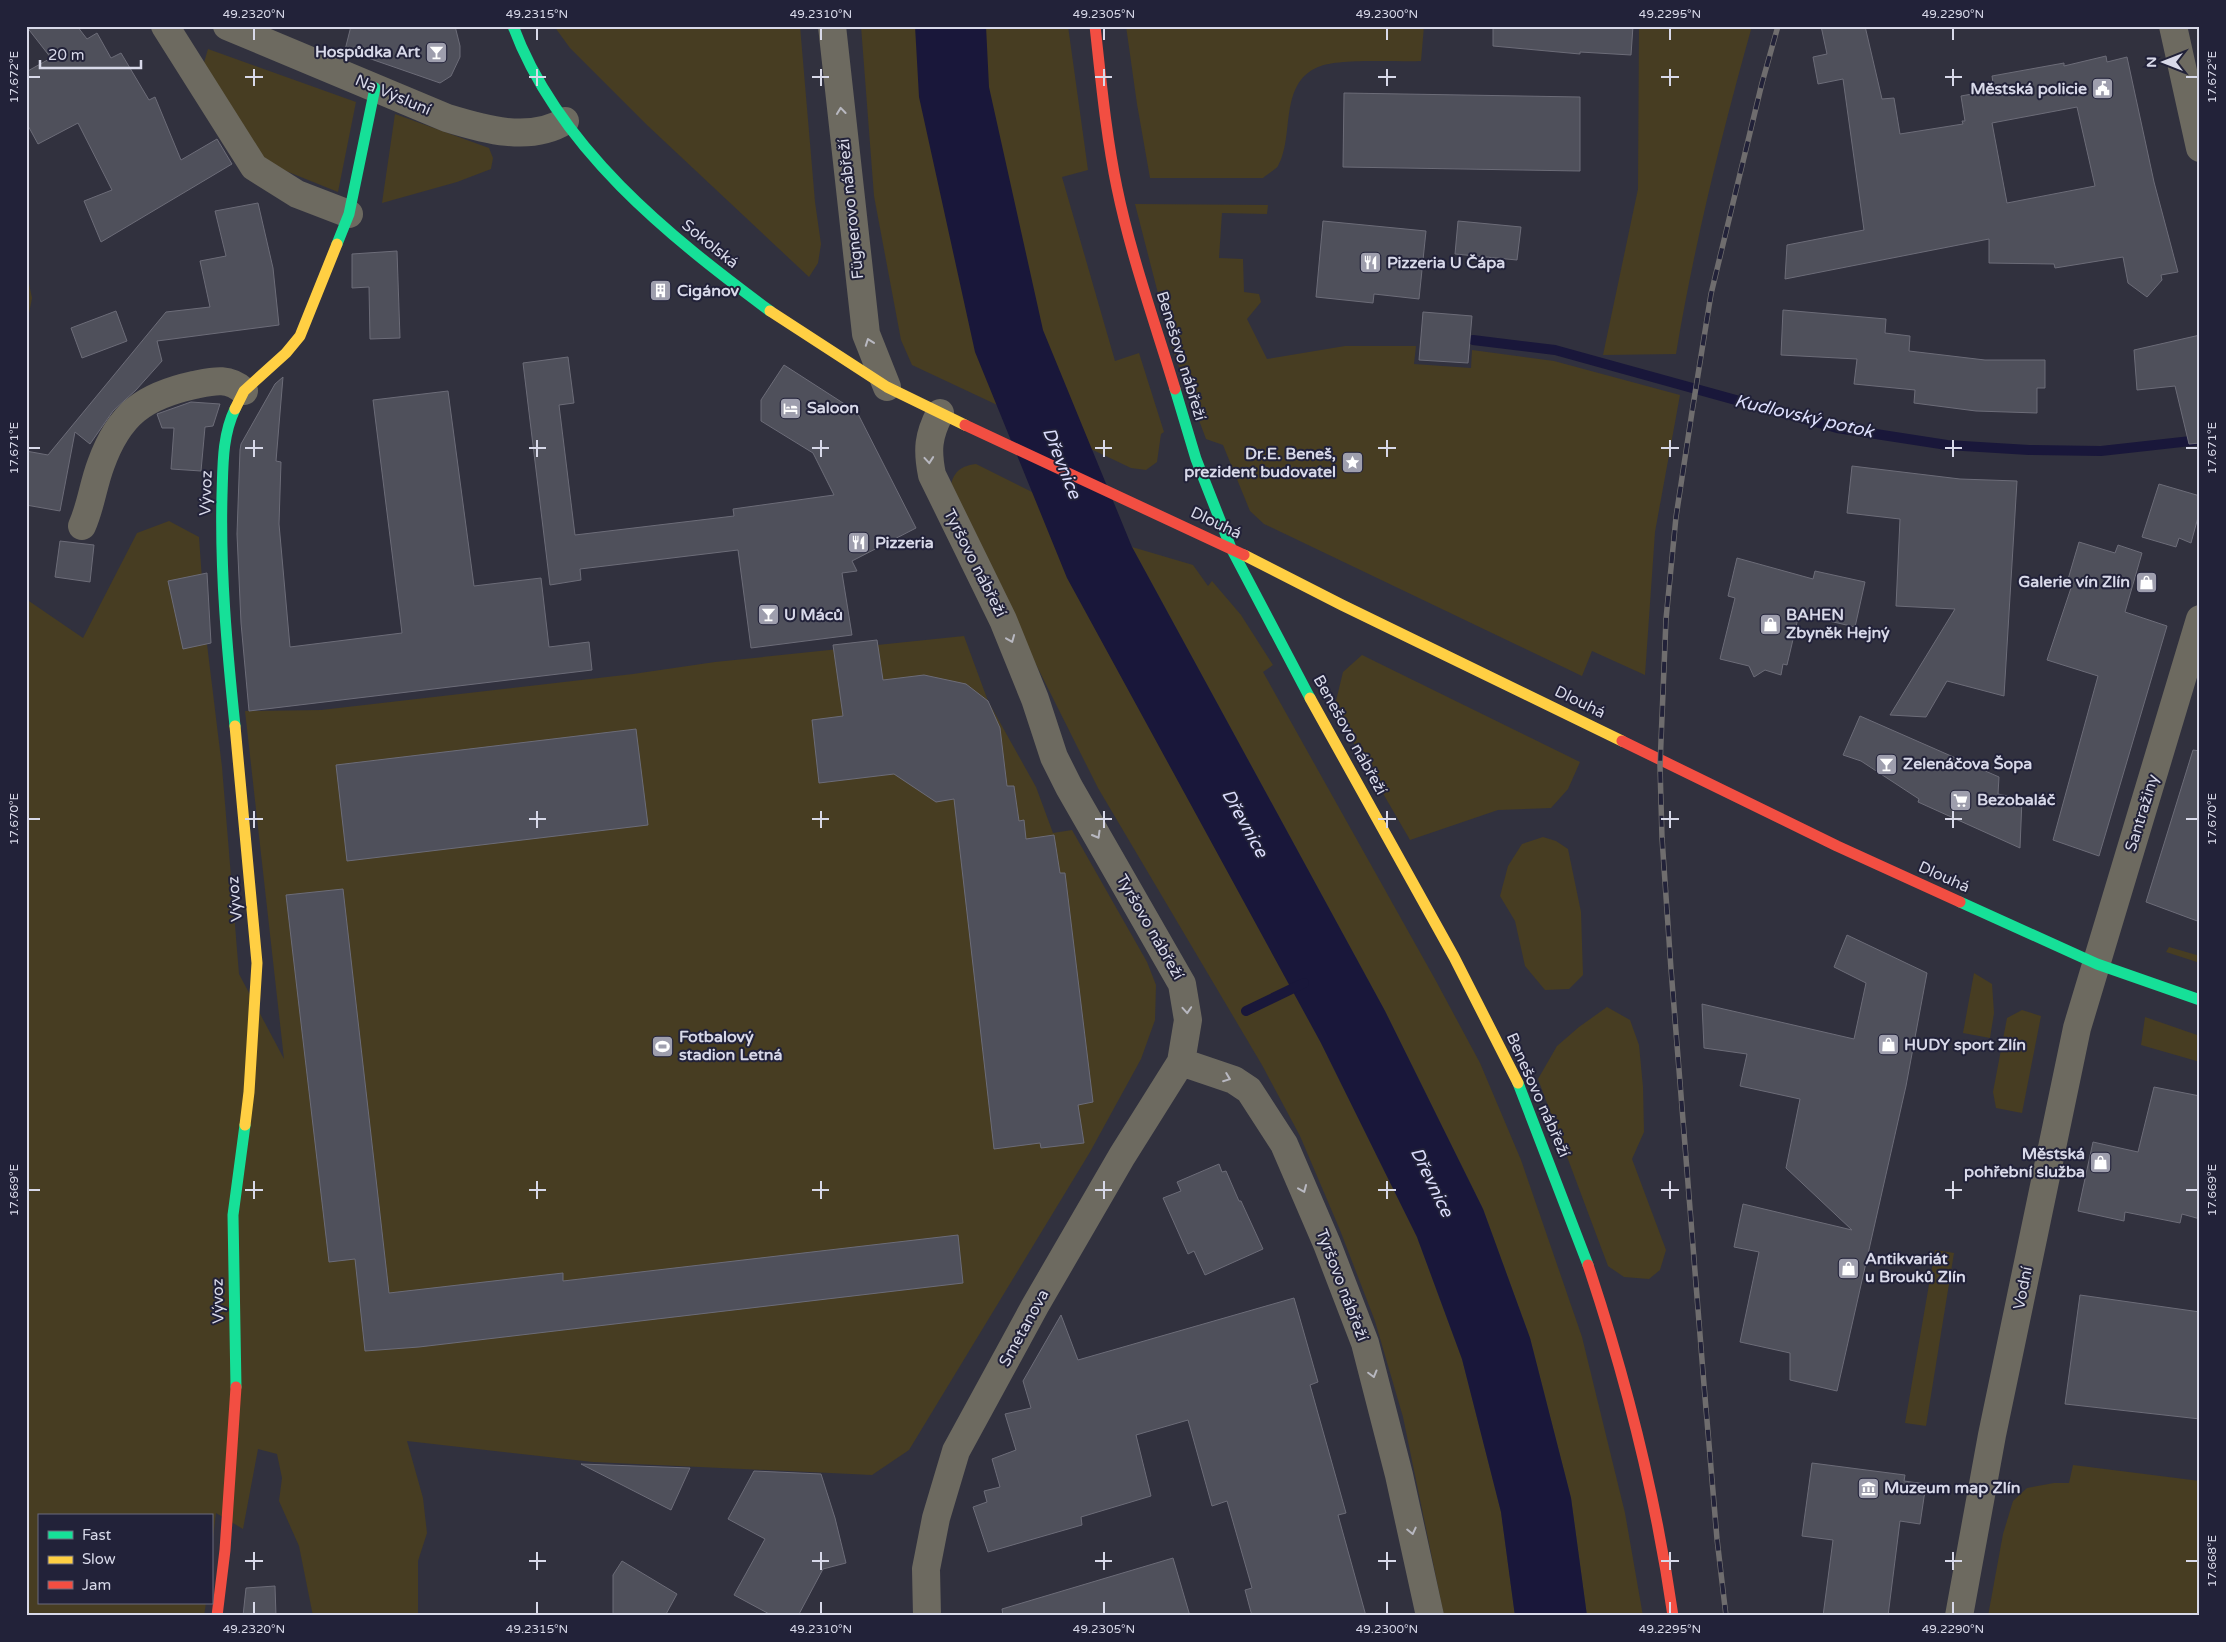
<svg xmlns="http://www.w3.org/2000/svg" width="2226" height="1642" font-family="'Varela Round',sans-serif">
<rect width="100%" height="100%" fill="#31313e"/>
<path fill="#473d22" d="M554,26H800L815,202L821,244L818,263L809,277L647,125L570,48Z
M861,26H1068L1088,170L1062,177L1115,361L1139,353L1164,432L1161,434L1157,462L1146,470L1131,468L1110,458L912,365L901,340L874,196Z
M1126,26H1424L1421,61C1397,62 1338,58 1318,67C1278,84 1295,136 1278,166C1275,170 1267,174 1263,178H1150L1137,104Z
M1639,26H1752C1722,133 1694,245 1676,354L1603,355L1638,189Z
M208,49L356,102L338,192L266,163L203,66Z
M395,114L489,148L493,158L491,169L457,182L382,203Z
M1135,204L1268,205L1267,214L1222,213L1219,258L1243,259L1244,292L1259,294L1261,302L1247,319L1267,359L1345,346H1416L1414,364L1471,368L1472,350L1554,361L1680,395L1655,532L1645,675L1592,651L1582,676L1264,524L1250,511L1223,445L1206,439L1172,348Z
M26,269L32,298L26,329Z
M976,464L1034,493L1068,578L1321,1043L1417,1237L1462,1359L1501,1512L1515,1616H1444L1403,1417L1375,1321L1340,1230L1300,1136L1262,1065L1098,788L950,493C951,475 958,466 976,464Z
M169,521L199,537L206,636L222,767L239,974L284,1059L245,711L321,710L633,674L715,662L964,636L988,701L1036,787L1053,833L1072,830L1147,962L1156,985L1155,1020L1141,1059L1090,1152L909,1450L872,1475L593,1462L407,1441L423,1498L427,1533L418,1561V1616H313L299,1546L279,1501L282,1478L277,1454L258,1449L243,1529L216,1513L211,1556V1516H39V1603H206L204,1616H26V599L83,638L137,533Z
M1132,547L1193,565L1208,586L1212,581L1241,615L1273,665L1263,672L1436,981L1480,1063L1521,1160L1582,1337L1625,1513L1643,1616H1587L1571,1498L1530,1338L1483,1209L1385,1011Z
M1362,655L1580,762L1568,789L1551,808L1498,810L1410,840L1334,709L1343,672Z
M1543,837L1556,841L1568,849L1581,912L1583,975L1569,989L1545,990L1525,966L1515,921L1500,896L1508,866L1522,844Z
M2169,947L2200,956V963L2166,952Z
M1974,973L1992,984L1994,1013L1990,1038L1963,1033Z
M1607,1007L1630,1020L1639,1045L1643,1087L1644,1132L1632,1159L1666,1250L1660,1270L1649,1279L1624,1277L1608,1266L1538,1079L1557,1046L1579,1027Z
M2022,1010L2041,1016L2022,1113L1996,1108L1993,1092L2007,1018Z
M2145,1017L2200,1036V1062L2141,1045Z
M1935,1250L1954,1253L1926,1426L1905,1423Z
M2073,1465L2200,1481V1616H1988L2003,1534L2013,1501L2027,1488L2054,1483H2069Z"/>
<path fill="#19173a" d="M915,26H986L989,87L1043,330L1132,547L1385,1011L1483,1209L1530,1338L1571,1498L1587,1616H1515L1501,1512L1462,1359L1417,1237L1321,1043L1067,578L975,352L919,97Z"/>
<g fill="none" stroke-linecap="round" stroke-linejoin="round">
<path stroke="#19173a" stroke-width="10" d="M1473,340L1555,350L1837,428L1947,445L2029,450L2101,451L2200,440
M1246,1011L1304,983"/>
</g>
<path fill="#4f505b" stroke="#6c6c78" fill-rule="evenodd" d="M26,26H77L87,39L97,33L111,58L121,53L149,100L155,97L181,160L217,139L232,164L101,242L84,201L112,190L78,123L38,144L26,122V72L51,58Z
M351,26H455L460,46V57L451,76L440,83L345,50Z
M1493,26H1633L1631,55L1580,52V54L1493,46Z
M1821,26H1865L1882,99L1894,98L1900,134L1963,124L1962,121H1965L1961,96L1994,90L1992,76L2064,63V66L2106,56L2107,62L2127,57L2154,182L2178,272L2161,275L2162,280L2147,297L2128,283L2123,257L2055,268L2054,264L1989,263V239L1785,279L1787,245L1864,230L1843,79L1818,84L1813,57L1827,54ZM2077,107L2095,186L2007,203L1992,123Z
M1344,93L1580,97V171L1343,167Z
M258,203L273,268L279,325L157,341L162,361L136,390L113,411L90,444L75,432L60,511L26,505V451L48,455L166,312L210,307L200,261L226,256L215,211Z
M1323,221L1426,231L1419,299L1374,294L1373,303L1316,297Z
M1458,221L1521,227L1517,260L1455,254Z
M397,251L400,338L370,339L369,287L352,288V254Z
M1783,310L1886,319L1885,333L1910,336L1909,351L1985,360H2045V388H2037V413L1976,411L1914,403L1915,390L1854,384L1857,359L1781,355Z
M116,311L127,341L82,358L71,328Z
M1423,312L1472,316L1468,363L1419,360Z
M2200,335V443L2189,444L2175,386L2137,390L2134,350Z
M568,357L574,403L559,405L575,535L734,516L733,509L834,495L813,453L761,421V400L784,365L857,412L916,528L852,561L857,571L842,573L852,635L751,648L738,550L580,569L581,580L550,585L523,363Z
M283,377L276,461L281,462L279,524L290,647L402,633L373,400L448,391L474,586L541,578L549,647L589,642L592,670L249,711L241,623L237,534L240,450L241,444L275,384Z
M191,402L220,404L213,426L205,427L201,471L171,469L174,428H162L157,414Z
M1852,466L1960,479L2017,481L2004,696L1947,681L1926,717L1890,715L1955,609L1896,606L1900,519L1847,513Z
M2159,484L2200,496V510L2191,543L2179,538L2176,547L2142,537Z
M60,541L94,545L90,582L55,577Z
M2079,542L2115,553L2118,545L2142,553L2125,612L2167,626L2099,856L2053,840L2098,676L2047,660L2071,588L2066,586Z
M1737,558L1813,579L1815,571L1865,582L1855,627L1799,614L1787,665L1783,664L1781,675L1765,670L1754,677L1749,666L1720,659L1735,598L1728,596Z
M207,573L211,643L183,649L168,581Z
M877,640L883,680L924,675L966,684L988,701L1000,728L1007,786H1014L1019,821L1024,820L1026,839L1054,835L1060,873H1065L1093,1102L1078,1105L1084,1143L1041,1148L1040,1143L994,1149L954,799L936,802L894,774L819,783L812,720L843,716L833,645Z
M1860,716L1999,777L1998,794L2022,799L2020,848L1918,802L1919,799L1861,761L1843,755Z
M636,729L648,825L347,861L336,765Z
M2193,750L2200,751V922L2146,902Z
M343,889L389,1293L563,1273V1281L958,1235L963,1283L419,1347L365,1351L355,1259L329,1262L286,895Z
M1847,935L1927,973L1906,1086L1837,1391L1790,1380V1353L1740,1342L1759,1252L1734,1247L1743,1204L1852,1230L1786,1168L1800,1099L1740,1086L1747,1054L1704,1048L1702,1004L1854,1039L1866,983L1834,967Z
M2154,1087L2200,1096V1219L2182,1214L2180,1223L2125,1212L2124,1221L2078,1211L2093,1142L2138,1152Z
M1219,1164L1222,1172L1226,1171L1239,1201H1241L1263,1249L1205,1275L1194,1251L1188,1254L1163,1198L1181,1191L1177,1182Z
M2080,1295L2200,1312V1419L2065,1404Z
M1294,1298L1318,1382L1310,1385L1346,1513L1338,1515L1366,1616H1252L1245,1590L1252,1588L1227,1501L1212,1506L1188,1420L1136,1435L1151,1496L1081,1517L1082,1525L988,1552L973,1507L987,1502L984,1491L1000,1487L992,1459L1016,1450L1005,1414L1031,1408L1023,1381L1061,1315L1078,1360Z
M1812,1463L1905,1475L1904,1481L1926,1484L1920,1524L1900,1521L1888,1616H1823L1833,1540L1802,1536Z
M581,1464L690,1468L671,1510Z
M754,1471L821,1474L835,1518L846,1563L823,1569L798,1616H773L734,1595L765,1539L728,1519Z
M1173,1558L1190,1616H1003L1002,1609Z
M622,1561L677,1594L665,1616H613V1575Z
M275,1586L276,1616H243L246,1588Z"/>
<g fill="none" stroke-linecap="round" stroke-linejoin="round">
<path stroke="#6d6a60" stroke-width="28" d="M165,26L254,167L297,194L349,214
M227,26L447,118C483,129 530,143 565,121
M832,26L866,334L887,387
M2173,26L2200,148
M82,526C91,506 93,485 101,464C119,414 144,396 194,385C214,381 228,377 244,391
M1181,1062L1234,1080L1249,1090L1284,1144L1327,1244L1365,1343L1399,1475L1430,1616
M927,1616L926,1569L936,1518L956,1451L1035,1306L1122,1156L1181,1062L1188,1020L1182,984L1069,787L1054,757L1035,699L1003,620L932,475C927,450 928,436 940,413
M1959,1616L1992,1435L2077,1028L2200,619"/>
<path stroke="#16e098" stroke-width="11" d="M513,26C558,148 669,236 770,311
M337,244L349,214L375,88
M1175,389L1196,459L1231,548L1310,698
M235,726C227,649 220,572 222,495C223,466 222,436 235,409
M1960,902L2097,964L2200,1000
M1518,1083L1588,1265
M236,1387L233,1215L245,1125"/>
<path stroke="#ffcf43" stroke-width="11" d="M770,311L887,387L965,425
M235,409L244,391L286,353L300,336L337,244
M1244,555L1342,605L1622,741
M1310,698L1454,957L1518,1083
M235,726L257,963L249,1092L245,1125"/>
<path stroke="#f24e42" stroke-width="11" d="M1095,26C1101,80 1106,135 1117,188C1131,256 1155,323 1175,389
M965,425L1244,555
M1622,741L1837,846L1960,902
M1588,1265C1626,1379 1656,1497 1673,1616
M217,1616L225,1550L236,1387"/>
<defs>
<path id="rail" d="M1726,1616L1717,1539L1704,1385L1671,969L1662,838L1660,766L1666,619L1676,517L1692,412L1711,294L1762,83L1778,26"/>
</defs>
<use href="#rail" stroke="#6f6d6e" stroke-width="5.5"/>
<use href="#rail" stroke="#222239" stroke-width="4" stroke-dasharray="11" stroke-linecap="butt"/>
</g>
<defs><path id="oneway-chevron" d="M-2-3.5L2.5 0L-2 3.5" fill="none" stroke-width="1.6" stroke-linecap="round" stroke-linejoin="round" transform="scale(1.25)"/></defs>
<g stroke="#b8b8c0">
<use href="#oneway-chevron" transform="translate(841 111) rotate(-96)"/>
<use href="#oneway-chevron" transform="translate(869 342) rotate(-110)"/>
<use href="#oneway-chevron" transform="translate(929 460) rotate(85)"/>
<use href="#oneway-chevron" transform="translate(1011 639) rotate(68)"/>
<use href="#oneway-chevron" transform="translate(1097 835) rotate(60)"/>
<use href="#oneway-chevron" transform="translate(1187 1010) rotate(86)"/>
<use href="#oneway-chevron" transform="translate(1227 1078) rotate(21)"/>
<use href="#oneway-chevron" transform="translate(1303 1189) rotate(67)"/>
<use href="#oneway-chevron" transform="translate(1373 1374) rotate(75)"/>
<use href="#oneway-chevron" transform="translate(1412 1531) rotate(77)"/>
</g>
<path fill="none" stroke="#d8d9e9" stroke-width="2" d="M254,28V40M537,28V40M821,28V40M1104,28V40M1387,28V40M1670,28V40M1953,28V40M254,69V86M537,69V86M821,69V86M1104,69V86M1387,69V86M1670,69V86M1953,69V86M28,77H40M245,77H263M529,77H546M812,77H829M1095,77H1112M1378,77H1396M1661,77H1679M1945,77H1962M2186,77H2198M254,440V457M537,440V457M821,440V457M1104,440V457M1387,440V457M1670,440V457M1953,440V457M28,448H40M245,448H263M529,448H546M812,448H829M1095,448H1112M1378,448H1396M1661,448H1679M1945,448H1962M2186,448H2198M254,811V828M537,811V828M821,811V828M1104,811V828M1387,811V828M1670,811V828M1953,811V828M28,819H40M245,819H263M529,819H546M812,819H829M1095,819H1112M1378,819H1396M1661,819H1679M1945,819H1962M2186,819H2198M254,1181V1199M537,1181V1199M821,1181V1199M1104,1181V1199M1387,1181V1199M1670,1181V1199M1953,1181V1199M28,1190H40M245,1190H263M529,1190H546M812,1190H829M1095,1190H1112M1378,1190H1396M1661,1190H1679M1945,1190H1962M2186,1190H2198M254,1552V1570M537,1552V1570M821,1552V1570M1104,1552V1570M1387,1552V1570M1670,1552V1570M1953,1552V1570M245,1561H263M529,1561H546M812,1561H829M1095,1561H1112M1378,1561H1396M1661,1561H1679M1945,1561H1962M2186,1561H2198M254,1602V1614M537,1602V1614M821,1602V1614M1104,1602V1614M1387,1602V1614M1670,1602V1614M1953,1602V1614"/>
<defs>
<symbol id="bar-square" viewBox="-11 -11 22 22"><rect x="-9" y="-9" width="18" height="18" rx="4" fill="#9e9ead" stroke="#222239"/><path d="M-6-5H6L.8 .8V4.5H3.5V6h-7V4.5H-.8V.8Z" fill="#fff"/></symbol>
<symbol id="civic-square" viewBox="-11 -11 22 22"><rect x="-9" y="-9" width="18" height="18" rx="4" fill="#9e9ead" stroke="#222239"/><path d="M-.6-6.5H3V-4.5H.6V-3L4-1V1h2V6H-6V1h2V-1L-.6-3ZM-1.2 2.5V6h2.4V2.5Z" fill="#fff"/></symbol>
<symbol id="restaurant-square" viewBox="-11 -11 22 22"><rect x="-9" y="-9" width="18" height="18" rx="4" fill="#9e9ead" stroke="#222239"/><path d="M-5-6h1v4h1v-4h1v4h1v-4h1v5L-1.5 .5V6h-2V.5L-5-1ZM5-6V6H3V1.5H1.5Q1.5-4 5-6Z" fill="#fff"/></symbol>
<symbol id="building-square" viewBox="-11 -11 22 22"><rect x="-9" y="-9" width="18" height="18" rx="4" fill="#9e9ead" stroke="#222239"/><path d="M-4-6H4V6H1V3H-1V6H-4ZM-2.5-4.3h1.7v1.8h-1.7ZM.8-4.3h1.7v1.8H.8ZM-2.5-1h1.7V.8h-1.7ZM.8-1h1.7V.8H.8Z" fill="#fff"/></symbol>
<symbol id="hotel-square" viewBox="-11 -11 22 22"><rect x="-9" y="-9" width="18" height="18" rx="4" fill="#9e9ead" stroke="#222239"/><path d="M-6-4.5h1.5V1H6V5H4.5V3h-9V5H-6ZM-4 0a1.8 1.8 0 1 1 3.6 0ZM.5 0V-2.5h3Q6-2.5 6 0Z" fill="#fff"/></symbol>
<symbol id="sight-square" viewBox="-11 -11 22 22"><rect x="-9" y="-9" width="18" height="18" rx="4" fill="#9e9ead" stroke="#222239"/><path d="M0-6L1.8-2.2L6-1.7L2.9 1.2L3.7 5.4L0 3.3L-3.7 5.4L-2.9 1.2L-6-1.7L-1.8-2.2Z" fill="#fff"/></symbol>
<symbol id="shop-square" viewBox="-11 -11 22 22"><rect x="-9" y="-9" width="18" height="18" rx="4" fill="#9e9ead" stroke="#222239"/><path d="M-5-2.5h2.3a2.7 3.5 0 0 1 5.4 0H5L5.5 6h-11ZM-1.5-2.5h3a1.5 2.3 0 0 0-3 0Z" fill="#fff"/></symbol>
<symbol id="supermarket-square" viewBox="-11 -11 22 22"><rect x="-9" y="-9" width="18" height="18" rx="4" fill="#9e9ead" stroke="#222239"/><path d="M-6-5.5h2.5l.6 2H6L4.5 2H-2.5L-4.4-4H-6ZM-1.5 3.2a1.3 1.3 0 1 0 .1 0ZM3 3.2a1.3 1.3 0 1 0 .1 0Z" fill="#fff"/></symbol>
<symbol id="stadium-square" viewBox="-11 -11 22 22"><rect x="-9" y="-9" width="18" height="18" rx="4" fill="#9e9ead" stroke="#222239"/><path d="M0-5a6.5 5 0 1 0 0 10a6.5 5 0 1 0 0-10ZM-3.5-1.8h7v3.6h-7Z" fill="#fff"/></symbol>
<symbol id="museum-square" viewBox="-11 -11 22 22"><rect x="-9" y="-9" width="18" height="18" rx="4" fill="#9e9ead" stroke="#222239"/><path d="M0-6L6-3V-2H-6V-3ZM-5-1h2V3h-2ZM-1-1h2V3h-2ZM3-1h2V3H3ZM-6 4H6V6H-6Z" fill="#fff"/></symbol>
</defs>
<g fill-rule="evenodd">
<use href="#bar-square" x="424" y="40" width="25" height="25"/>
<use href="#civic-square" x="2090" y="76" width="25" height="25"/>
<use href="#restaurant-square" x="1358" y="250" width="25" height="25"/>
<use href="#building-square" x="648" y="278" width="25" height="25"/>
<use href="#hotel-square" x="778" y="396" width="25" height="25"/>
<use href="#sight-square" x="1340" y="450" width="25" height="25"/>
<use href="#restaurant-square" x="846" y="530" width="25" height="25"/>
<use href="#shop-square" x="2134" y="570" width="25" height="25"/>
<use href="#bar-square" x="756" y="602" width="25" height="25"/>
<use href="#shop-square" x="1758" y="612" width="25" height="25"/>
<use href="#bar-square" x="1874" y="752" width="25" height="25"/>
<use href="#supermarket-square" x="1948" y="788" width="25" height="25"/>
<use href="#shop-square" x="1876" y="1032" width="25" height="25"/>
<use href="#stadium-square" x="650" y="1034" width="25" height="25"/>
<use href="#shop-square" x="2088" y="1150" width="25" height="25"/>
<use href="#shop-square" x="1836" y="1256" width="25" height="25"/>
<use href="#museum-square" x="1856" y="1476" width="25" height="25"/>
</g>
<g text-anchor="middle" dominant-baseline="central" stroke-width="4" stroke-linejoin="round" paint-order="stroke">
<g font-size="16" font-weight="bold" fill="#d8d9e9" stroke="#222239" text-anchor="start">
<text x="420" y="52" text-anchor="end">Hospůdka Art</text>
<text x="2087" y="89" text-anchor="end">Městská policie</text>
<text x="1387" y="263">Pizzeria U Čápa</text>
<text x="677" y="291">Cigánov</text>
<text x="807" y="408">Saloon</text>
<text x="1336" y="454" text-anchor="end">Dr.E. Beneš,<tspan x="1336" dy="18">prezident budovatel</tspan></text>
<text x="875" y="543">Pizzeria</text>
<text x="2130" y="582" text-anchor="end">Galerie vín Zlín</text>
<text x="784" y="615">U Máců</text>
<text x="1786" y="615">BAHEN<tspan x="1786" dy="18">Zbyněk Hejný</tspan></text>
<text x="1903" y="764">Zelenáčova Šopa</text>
<text x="1977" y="800">Bezobaláč</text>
<text x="679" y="1037">Fotbalový<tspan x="679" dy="18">stadion Letná</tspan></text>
<text x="1904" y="1045">HUDY sport Zlín</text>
<text x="2085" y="1154" text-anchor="end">Městská<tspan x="2085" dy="18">pohřební služba</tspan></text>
<text x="1865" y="1259">Antikvariát<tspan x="1865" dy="18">u Brouků Zlín</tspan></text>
<text x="1884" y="1488">Muzeum map Zlín</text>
</g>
<g font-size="16" fill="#d8d9e9" stroke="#222239">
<text transform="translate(393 95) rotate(23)">Na Výsluní</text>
<text transform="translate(851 209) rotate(-96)">Fügnerovo nábřeží</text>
<text transform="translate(710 244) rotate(39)">Sokolská</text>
<text transform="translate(1181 356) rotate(73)">Benešovo nábřeží</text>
<text transform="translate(206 493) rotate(-88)">Vývoz</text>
<text transform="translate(1216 523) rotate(25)">Dlouhá</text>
<text transform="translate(975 563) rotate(63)">Tyršovo nábřeží</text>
<text transform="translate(1580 702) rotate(26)">Dlouhá</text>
<text transform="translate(1350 735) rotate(61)">Benešovo nábřeží</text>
<text transform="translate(2142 813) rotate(-73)">Santražiny</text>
<text transform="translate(1944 877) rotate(24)">Dlouhá</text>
<text transform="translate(235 899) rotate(-95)">Vývoz</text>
<text transform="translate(1150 927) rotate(60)">Tyršovo nábřeží</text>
<text transform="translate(1538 1095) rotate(66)">Benešovo nábřeží</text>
<text transform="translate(1342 1285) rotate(69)">Tyršovo nábřeží</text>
<text transform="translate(2023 1288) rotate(-79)">Vodní</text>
<text transform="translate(218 1301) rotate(-91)">Vývoz</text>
<text transform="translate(1024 1328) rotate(-61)">Smetanova</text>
</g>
<g font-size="18" font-style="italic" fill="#dcdefc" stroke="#222239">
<text transform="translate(1804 416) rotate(13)">Kudlovský potok</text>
<text transform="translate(1062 463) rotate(68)">Dřevnice</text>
<text transform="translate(1245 823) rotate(61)">Dřevnice</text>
<text transform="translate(1432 1182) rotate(64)">Dřevnice</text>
</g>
</g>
<rect width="2226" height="1642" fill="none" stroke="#222239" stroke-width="55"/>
<rect x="38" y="1514" width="175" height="90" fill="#222239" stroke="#6b6b7f"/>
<rect x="48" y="1531" width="25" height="8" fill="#16e098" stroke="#6b6b7f"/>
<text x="82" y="1540" font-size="15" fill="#d8d9e9">Fast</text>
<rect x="48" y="1556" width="25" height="8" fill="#ffcf43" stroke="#6b6b7f"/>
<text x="82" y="1564" font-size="15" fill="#d8d9e9">Slow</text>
<rect x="48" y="1581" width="25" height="8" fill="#f24e42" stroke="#6b6b7f"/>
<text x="82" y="1590" font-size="15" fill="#d8d9e9">Jam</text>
<g transform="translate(2164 62) rotate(270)" stroke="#222239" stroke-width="4" paint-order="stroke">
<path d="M0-4L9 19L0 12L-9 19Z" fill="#d8d9e9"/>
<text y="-8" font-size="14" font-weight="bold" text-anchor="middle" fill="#d8d9e9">N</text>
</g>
<path d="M40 60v8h101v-8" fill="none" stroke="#d8d9e9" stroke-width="2.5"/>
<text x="48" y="60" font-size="15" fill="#d8d9e9" stroke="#222239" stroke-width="4" paint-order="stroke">20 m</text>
<rect x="28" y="28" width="2170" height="1586" fill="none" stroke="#d8d9e9" stroke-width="2"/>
<g font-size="12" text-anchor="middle" fill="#d8d9e9">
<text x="254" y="18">49.2320°N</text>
<text x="537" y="18">49.2315°N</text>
<text x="821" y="18">49.2310°N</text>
<text x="1104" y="18">49.2305°N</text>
<text x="1387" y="18">49.2300°N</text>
<text x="1670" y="18">49.2295°N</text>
<text x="1953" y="18">49.2290°N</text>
<text transform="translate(2212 77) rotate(-90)" y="4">17.672°E</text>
<text transform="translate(14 77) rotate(-90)" y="4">17.672°E</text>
<text transform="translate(2212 448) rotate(-90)" y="4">17.671°E</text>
<text transform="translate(14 448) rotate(-90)" y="4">17.671°E</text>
<text transform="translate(2212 819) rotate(-90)" y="4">17.670°E</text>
<text transform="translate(14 819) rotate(-90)" y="4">17.670°E</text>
<text transform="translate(2212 1190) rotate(-90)" y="4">17.669°E</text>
<text transform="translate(14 1190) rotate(-90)" y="4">17.669°E</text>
<text transform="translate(2212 1561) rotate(-90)" y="4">17.668°E</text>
<text x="254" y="1633">49.2320°N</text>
<text x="537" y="1633">49.2315°N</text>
<text x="821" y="1633">49.2310°N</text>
<text x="1104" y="1633">49.2305°N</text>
<text x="1387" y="1633">49.2300°N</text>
<text x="1670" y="1633">49.2295°N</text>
<text x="1953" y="1633">49.2290°N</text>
</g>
</svg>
